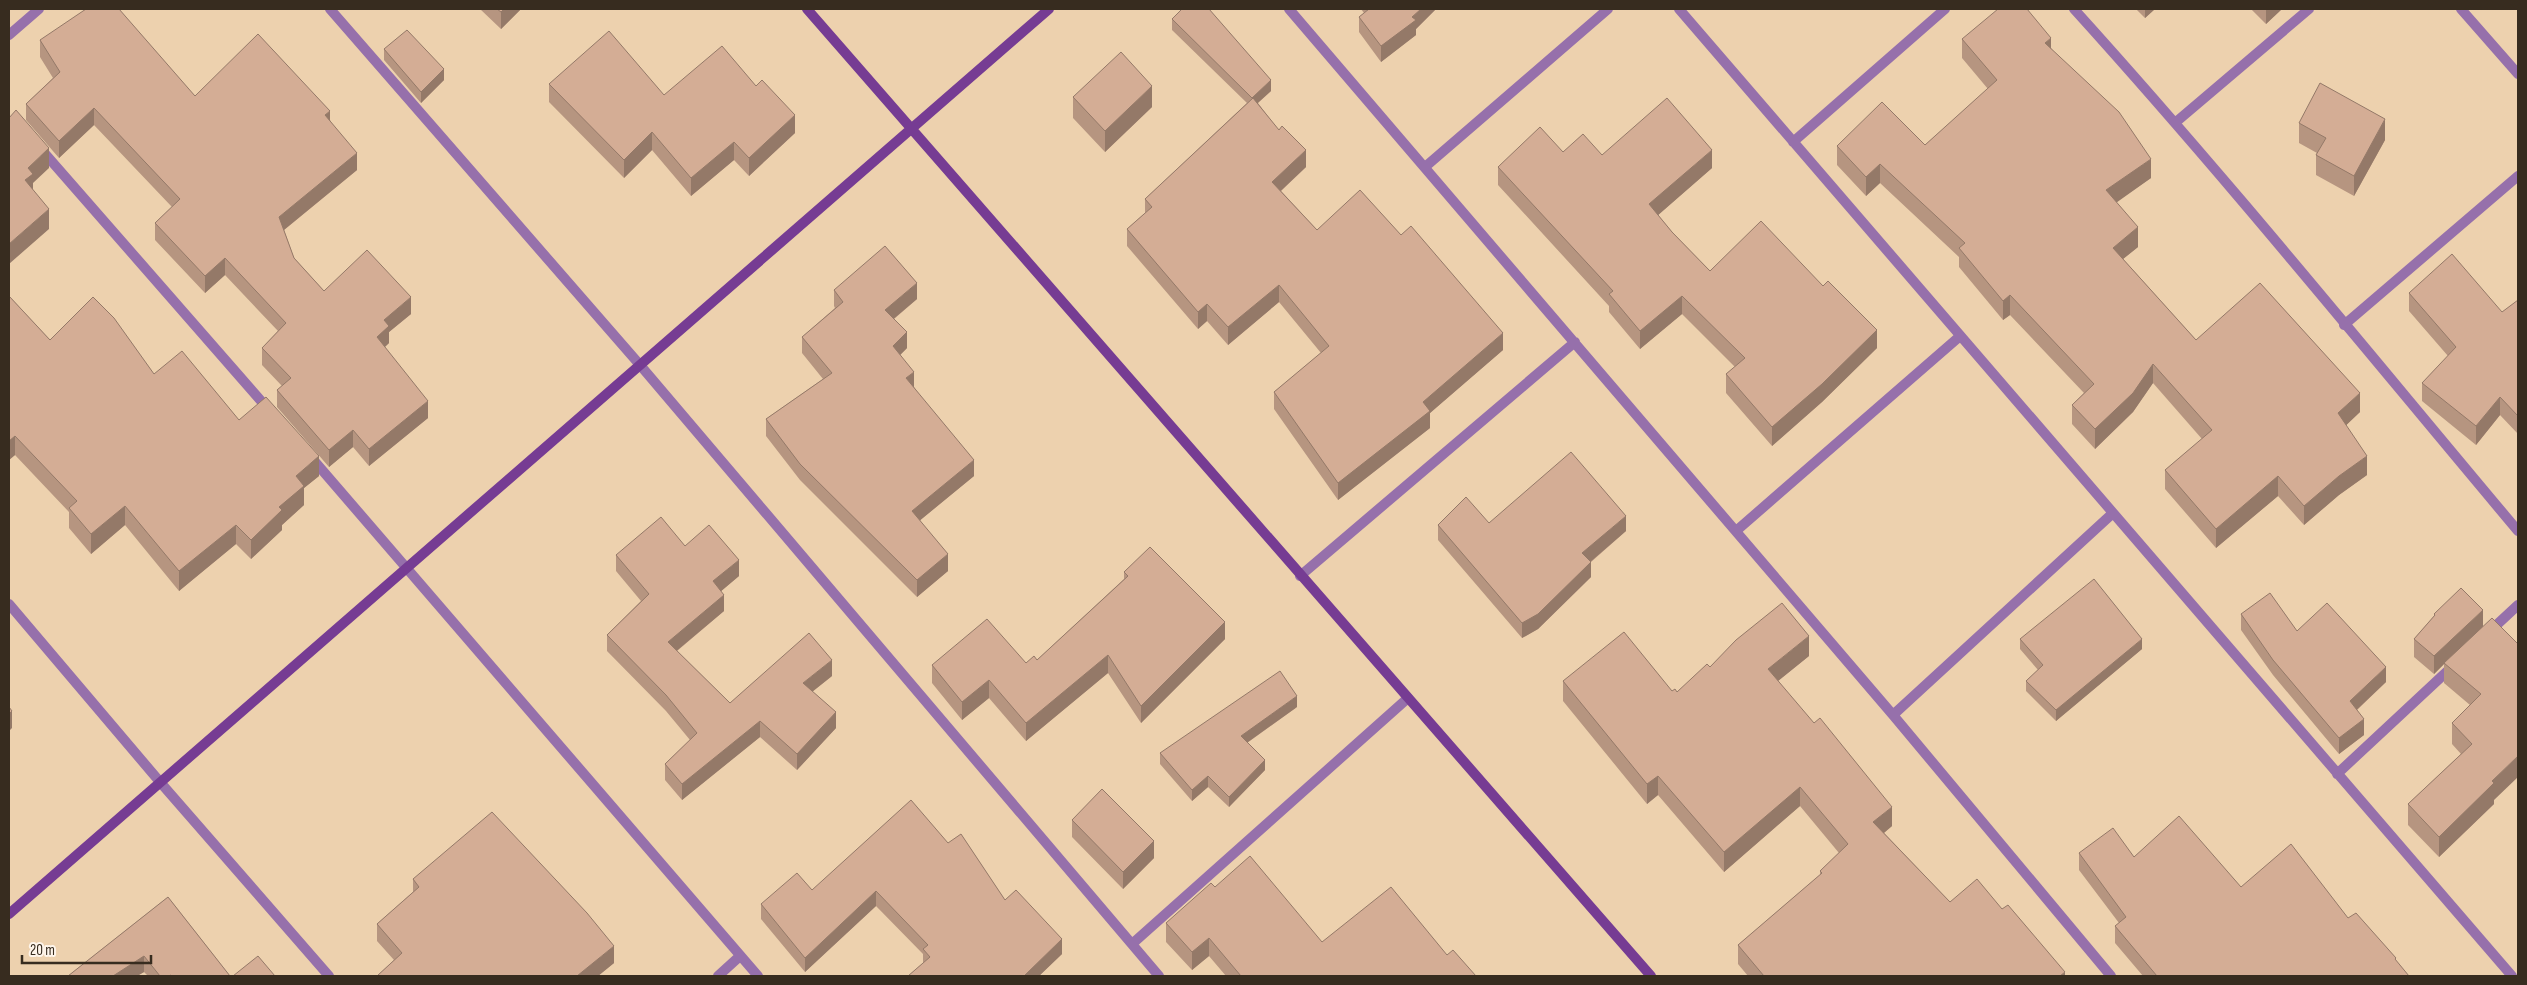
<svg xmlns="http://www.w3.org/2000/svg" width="2527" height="985" font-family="'Sofia Sans Condensed',sans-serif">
<rect width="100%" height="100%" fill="#edd1ae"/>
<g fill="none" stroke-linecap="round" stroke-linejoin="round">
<path stroke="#9670ab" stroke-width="10" d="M330,9L640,365L1159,976
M1289,9L1893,715L2111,976
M1679,9L2512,976
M2074,9C2227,178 2371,356 2518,531
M2461,9L2518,74
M9,35L39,9
M2176,122L2309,9
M1793,142L1945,9
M40,148L269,410
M1425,167L1608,9
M2344,325L2518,176
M310,456L758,976
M1736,531L1959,337
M1300,576L1575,342
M9,604L160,782L329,976
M2490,631L2518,605
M1893,715L2113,513
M2337,774L2454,665
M1132,944L1408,698
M718,976L740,956"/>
<path stroke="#763c93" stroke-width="10" d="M807,9L1651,976
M9,914L1049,9"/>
</g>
<path fill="#b69580" d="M480,9H521L501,29Z
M1361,9H1436L1416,29V35L1381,62L1359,32V17L1364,13Z
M2136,9H2155L2145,18Z
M2251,9H2282L2266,24Z
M1172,19L1271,91L1258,103L1306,167L1281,191L1317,230L1503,350L1430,413V428L1338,500L1274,409V392L1321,353L1279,302L1228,345L1207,321L1198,329L1127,246V229L1145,213V199L1247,103L1172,30Z
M1962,39L2051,48L2151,178L2116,202L2138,247L2123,259L2196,340L2360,412L2346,425L2367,475L2339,495L2304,525L2278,496L2216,548L2165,489V470L2202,439L2153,383L2133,412L2095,449L2072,424V405L2084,393L2010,315L2003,320L1959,267V257L1880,183L1866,196L1837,165V146L1925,145L1988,89L1962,58Z
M40,40L195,96L330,120L357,170L284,230L294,258L324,291L411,314L389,332V343L385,347L428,418L369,466L353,447L329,467L277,407V390L282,386L262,365V348L278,331L225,275L205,293L155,240V223L172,207L94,125L59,158L26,120V104L53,78L40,57Z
M384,49L444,80L421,103L384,60Z
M549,84L664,95L795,133L749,176L734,160L691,196L652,150L624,178L549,102Z
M1073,97L1152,107L1105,152L1073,118Z
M2299,123L2385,140L2354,196L2316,175V155L2317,153L2299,143Z
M1563,152L1602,155L1712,168L1658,215L1672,232L1710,271L1877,348L1822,402L1772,446L1726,393V374L1735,367L1682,314L1640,349L1609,312V306L1498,185V167Z
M834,290L917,299L894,319L907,348L900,355L914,387L974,476L920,520L948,571L917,597L800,480L766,436V419L823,379L802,353V337L835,308L834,306Z
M2409,293L2502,312L2518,301V434L2500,415L2476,445L2422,401V383L2448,356L2409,311Z
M9,296L50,340L154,374L239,420L319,476L304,488V505L282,525V530L251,559L236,544L179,591L125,525L91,554L69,528V512L15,455L9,460Z
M1489,523L1626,531L1591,562V577L1538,629L1522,638L1438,540V525Z
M685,546L739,576L721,591L724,611L677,651L730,703L832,676L812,692L836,728L797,770L760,737L682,800L665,780V764L690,740L666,711L607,651V635L641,601L616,571V555Z
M1124,572L1225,639L1141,723L1108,673L1026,741L989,698L962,720L932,683V665L1026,663L1037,660L1124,579Z
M2241,614L2297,631L2386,682L2357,710L2364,735L2339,754L2273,675L2241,630Z
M2434,614L2483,627L2494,800V804L2439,857L2408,825V804L2461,754L2452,744V723L2470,705L2444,683V664L2434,674L2414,657V639L2434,616Z
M2020,639L2142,649L2056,721L2026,691V681L2038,670L2020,649Z
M1809,656L1778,681L1892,826L1884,833L1950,902L2002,909L2065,976H1748L1738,964V945L1820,875V871L1839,853L1800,806L1724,872L1658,795L1647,804L1563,701V681L1677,692L1710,667Z
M1297,707L1247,743L1265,770L1229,807L1208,787L1192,801L1160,764V753Z
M1072,820L1154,858L1123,889L1072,837Z
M948,843L1005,900L1062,954L1039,976H908L923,963V954L876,906L805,972L761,919V904L812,890Z
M2079,853L2134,857L2348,918L2396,961L2409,976H2143L2115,943V926L2119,923L2079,870Z
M413,879L614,963L598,976H377L394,960L377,941V924L413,892Z
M1215,887L1322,942L1447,955L1476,976H1226L1209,956L1192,970L1166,942V923Z
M168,897L230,976H148L144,972L137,976H68Z"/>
<path fill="#947968" d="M504,9H521L501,29V12Z
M1421,9H1436L1416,29V35L1381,62V46Z
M2145,9H2155L2145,18Z
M2266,9H2282L2266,24Z
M2051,38V57L2045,43Z
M444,69V80L421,103V92Z
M1271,80V91L1252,108V98Z
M1152,86V107L1105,152V131Z
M94,108V125L59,158V141Z
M330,111V128L325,115Z
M795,115V133L749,176V158Z
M2385,119V140L2354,196V176Z
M652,132V150L624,178V160Z
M734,142V160L691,196V178Z
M49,148V168L33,183V193L25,180L28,168Z
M1306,150V167L1272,199V182Z
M1712,150V168L1649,223V204Z
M357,153V170L279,234V217Z
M2151,159V178L2106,210V190Z
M1880,164V183L1866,196V177Z
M49,209V229L9,264V244Z
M2138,227V247L2113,267V248Z
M225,258V275L205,293V276Z
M917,283V299L885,326V310Z
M1279,285V302L1228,345V327Z
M2010,295V315L2003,320V301Z
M1682,296V314L1640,349V331Z
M411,297V314L389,332V343L377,354V337L384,320Z
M1207,304V321L1198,329V312Z
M1877,330V348L1822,402L1772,446V427Z
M907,332V348L893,362V346Z
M1503,333V350L1430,413V428L1338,500V483L1423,402Z
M2153,364V383L2133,412L2095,449V429Z
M914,372V388L906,378Z
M2360,393V412L2338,433V413Z
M2500,397V415L2476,445V426Z
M428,401V418L369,466V449Z
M353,430V447L329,467V450Z
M15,436V455L9,460V441Z
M319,456V476L304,488V505L282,525V530L251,559V540L296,476Z
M2367,456V475L2339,495L2304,525V506L2339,476Z
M974,460V476L912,527V511Z
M2278,476V496L2216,548V529Z
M125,506V525L91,554V534Z
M1626,516V531L1582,569V553Z
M236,525V544L179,591V571Z
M948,554V571L917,597V580Z
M739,560V576L713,598V581Z
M1591,562V577L1538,629L1522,638V623Z
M724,595V611L668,658V642Z
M2483,610V628L2444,663V664L2434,674V656Z
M1225,622V639L1141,723V706Z
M1809,636V656L1768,689V669Z
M2142,639V649L2056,721V710Z
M1108,655V673L1026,741V723Z
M832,660V676L803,699V683Z
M2386,667V682L2350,716V701Z
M989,680V698L962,720V702Z
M1297,696V707L1241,747V736Z
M12,711V728L9,731V714Z
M836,712V728L797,770V754Z
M2364,719V735L2339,754V738Z
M760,721V737L682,800V784Z
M2518,756V777L2494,800V804L2439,857V837L2492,781Z
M1265,760V770L1229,807V797Z
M1208,776V787L1192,801V790Z
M1658,776V795L1647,804V784Z
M1800,787V806L1724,872V852Z
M1892,807V826L1873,842V822Z
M1154,841V858L1123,889V872Z
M876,891V906L805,972V958Z
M1209,938V956L1192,970V952Z
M1062,939V954L1039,976H1024Z
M614,946V963L598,976H577Z
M144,956V972L137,976H113Z
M2065,972V976H2060Z"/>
<path fill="#d4ad95" stroke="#947968" d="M86,9H119L195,96L258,34L330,111L325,115L357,153L279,217L294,258L324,291L367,250L411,297L384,320L389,326L377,337L428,401L369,449L353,430L329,450L277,390L291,378L262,348L286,323L225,258L205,276L155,223L180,199L94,108L59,141L26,104L60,72L40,40Z
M497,9H504L501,12Z
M1182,9H1209L1271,80L1252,98L1172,19Z
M1369,9H1421L1412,17L1416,20L1381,46L1359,17Z
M1998,9H2027L2051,38L2045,43L2119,112L2151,159L2106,190L2138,227L2113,248L2196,340L2260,283L2360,393L2338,413L2367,456L2339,476L2304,506L2278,476L2216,529L2165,470L2212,430L2153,364L2133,393L2095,429L2072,405L2094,384L2010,295L2003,301L1959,248L1965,243L1880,164L1866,177L1837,146L1882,102L1925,145L1997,80L1962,39Z
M407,30L444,69L421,92L384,49Z
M609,31L664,95L722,46L756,86L762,80L795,115L749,158L734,142L691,178L652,132L624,160L549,84Z
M1121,52L1152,86L1105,131L1073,97Z
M2320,83L2385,119L2354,176L2316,155L2326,138L2299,123Z
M1253,98L1279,130L1282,126L1306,150L1272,182L1317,230L1360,190L1401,235L1411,226L1503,333L1423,402L1430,411L1338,483L1274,392L1329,346L1279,285L1228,327L1207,304L1198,312L1127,229L1152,207L1145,199Z
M1667,98L1712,150L1649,204L1672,232L1710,271L1761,221L1823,286L1828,281L1877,330L1822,384L1772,427L1726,374L1745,358L1682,296L1640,331L1609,294L1613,291L1498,167L1540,127L1563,152L1583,134L1602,155Z
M16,110L49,148L28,168L33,174L25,180L49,209L9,244V118Z
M885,246L917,283L885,310L907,332L893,346L914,372L906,378L974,460L912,511L948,554L917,580L800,464L766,419L832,373L802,337L843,302L834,290Z
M2452,254L2502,312L2518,300V416L2500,397L2476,426L2422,383L2456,347L2409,293Z
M9,296L50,340L93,297L114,318L154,374L182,351L239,420L266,397L319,456L296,476L304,486L279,507L282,510L251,540L236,525L179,571L125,506L91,534L69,508L77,501L15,436L9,441Z
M1571,452L1626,516L1582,553L1591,562L1538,614L1522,623L1438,525L1466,497L1489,523Z
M661,517L685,546L709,525L739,560L713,581L724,595L668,642L730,703L809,633L832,660L803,683L836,712L797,754L760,721L682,784L665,764L697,733L666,695L607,635L649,594L616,555Z
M1150,547L1225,622L1141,706L1108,655L1026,723L989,680L962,702L932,665L987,619L1026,663L1034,656L1037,660L1128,576L1124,572Z
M2094,579L2142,639L2056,710L2026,681L2043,665L2020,639Z
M2461,588L2483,610L2434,656L2414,639L2435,615L2434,614Z
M2270,593L2297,631L2327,603L2386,667L2350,701L2364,719L2339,738L2273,660L2241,614Z
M1782,603L1809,636L1768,669L1814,723L1820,718L1892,807L1873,822L1950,902L1977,879L2002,909L2008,905L2065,972L2060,976H1764L1738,945L1822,873L1820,871L1848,844L1800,787L1724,852L1658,776L1647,784L1563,681L1624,632L1672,691L1675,689L1677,692L1707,664L1710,667L1736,640Z
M2492,618L2518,644V756L2492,781L2494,783L2439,837L2408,804L2472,744L2452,723L2481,694L2444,663Z
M1280,671L1297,696L1241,736L1265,760L1229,797L1208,776L1192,790L1160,753Z
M9,707L12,711L9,714Z
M1102,789L1154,841L1123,872L1072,820Z
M911,800L948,843L961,834L1005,900L1016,890L1062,939L1024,976H908L930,957L923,949L928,945L876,891L805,958L761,904L797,873L812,890Z
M492,812L587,913L614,946L577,976H377L402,953L377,924L419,887L413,879Z
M2179,816L2241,887L2291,844L2348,918L2356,913L2396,958L2395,959L2409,976H2157L2115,926L2126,917L2079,853L2113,828L2134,857Z
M1250,856L1322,942L1391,887L1447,955L1453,950L1476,976H1241L1209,938L1192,952L1166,923L1211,883L1215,887Z
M168,897L230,976H172L171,975L169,976H160L144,956L113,976H68Z
M258,956L275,976H233Z"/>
<rect width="2527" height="985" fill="none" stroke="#372c1f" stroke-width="20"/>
<path d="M22 955v8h129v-8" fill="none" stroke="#372c1f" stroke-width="2.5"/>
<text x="30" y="955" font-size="15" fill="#372c1f" stroke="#fef5eb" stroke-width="4" paint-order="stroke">20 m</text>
</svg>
